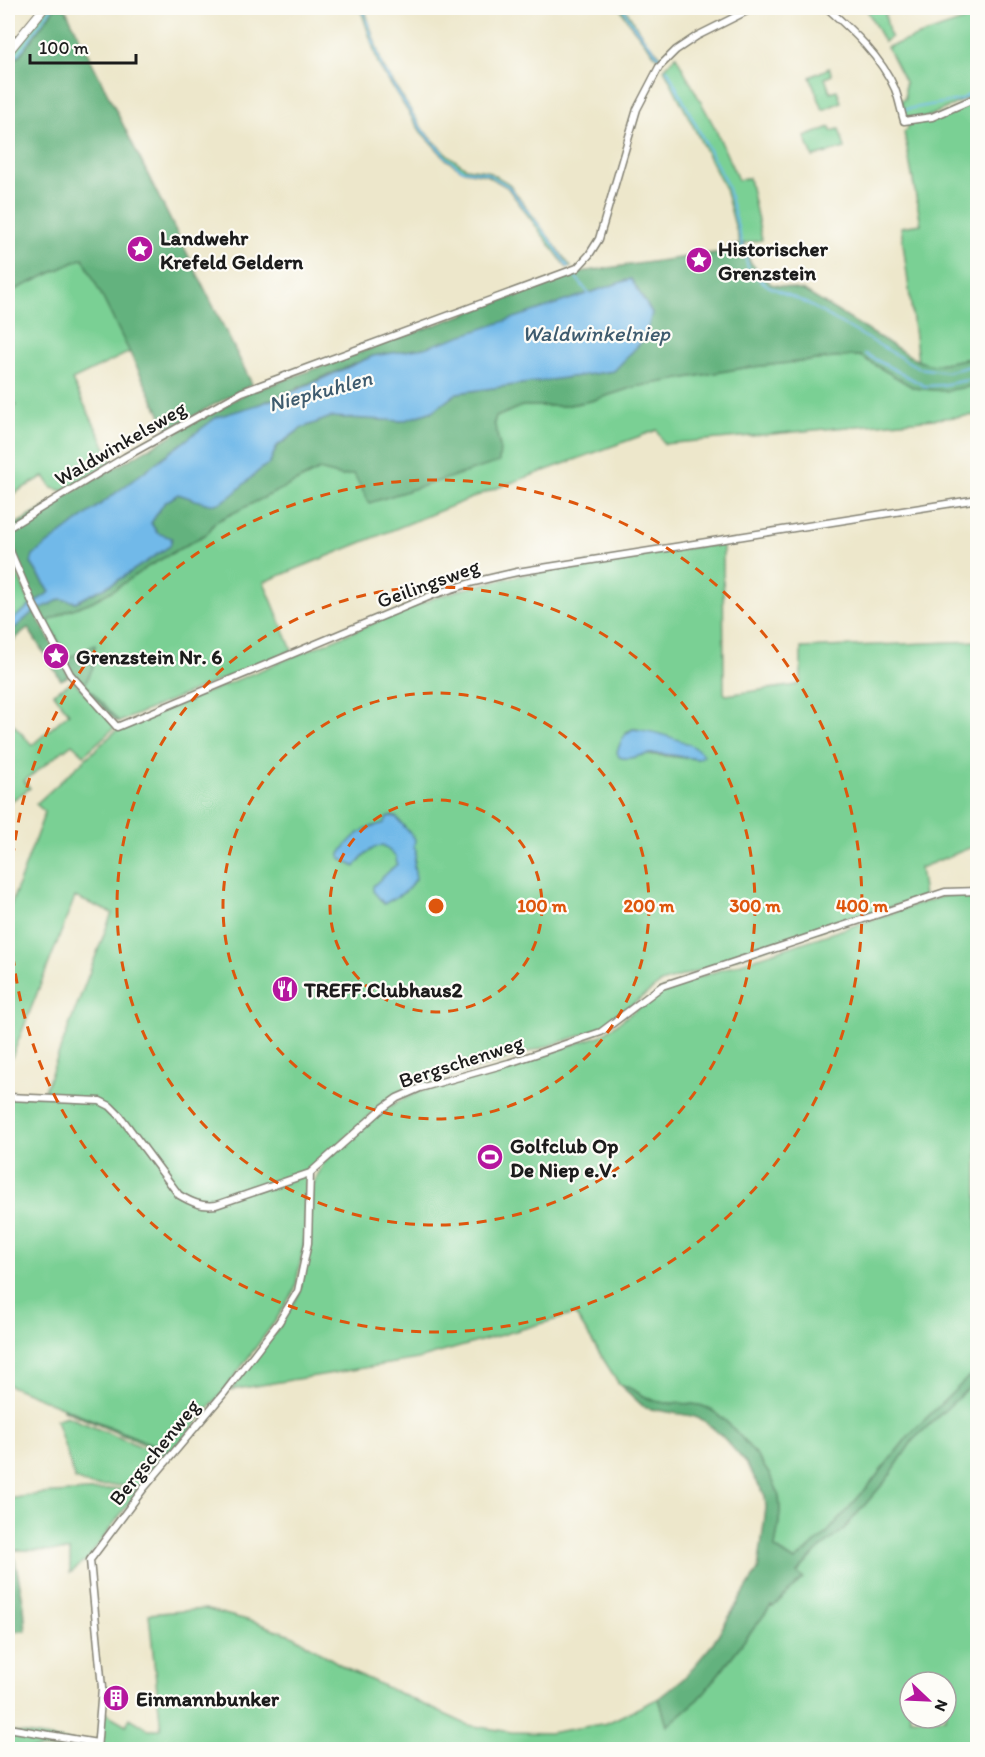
<svg xmlns="http://www.w3.org/2000/svg" width="985" height="1757" font-family="Itim,sans-serif">
<rect width="100%" height="100%" fill="#fdfcf7"/>
<filter id="ink" filterUnits="userSpaceOnUse"><feTurbulence type="fractalNoise" baseFrequency=".0167" numOctaves="2"/><feDisplacementMap in="SourceGraphic" scale="12" xChannelSelector="R" yChannelSelector="G"/><feConvolveMatrix kernelMatrix="1 2 1 2 8 2 1 2 1" color-interpolation-filters="sRGB"/></filter>
<filter id="wash" filterUnits="userSpaceOnUse"><feTurbulence type="fractalNoise" baseFrequency=".008" numOctaves="4" result="noise"/><feDisplacementMap in="SourceGraphic" scale="24" xChannelSelector="R" yChannelSelector="G"/><feGaussianBlur stdDeviation="1.35" result="paint"/><feColorMatrix in="noise" values="0 0 0 0 0 0 0 0 0 0 0 0 0 0 0 0 0 1.4 0 .05"/><feComposite in="paint" operator="in"/></filter>
<g filter="url(#wash)">
<rect width="100%" height="100%" fill="#ede7cb"/>
<path fill="#7ad094" stroke="#4b7658" stroke-width="1.5" fill-rule="evenodd" d="M48,8H55L21,54L8,67V56Z
M356,8L365,10L382,65L423,130L448,155L466,168L487,171L508,183L571,267L567,268L507,187L486,175L464,171L447,160L421,132L379,66L362,13Z
M620,8H625L646,41L662,57L659,60L629,23Z
M866,8H903L885,14L889,32L888,33L891,37L884,42Z
M977,16V94L927,117L905,118L901,100L905,99V82L887,47Z
M676,56L715,128L738,180L749,178L762,240L740,244L725,189L664,69Z
M829,68L832,75L825,78L830,92L837,90L841,102L823,110L810,77Z
M976,100L978,107L977,357L932,365L918,361L901,227L921,224L904,132L908,129L907,123C932,121 954,110 976,100Z
M830,127L831,131L839,129L845,148L813,157L805,137Z
M83,258L130,352L72,380L113,462L63,491L52,488L44,476L8,497V410L16,406L8,386V293Z
M852,356H860L914,388L945,391L977,385V415L664,444L657,430L494,489L264,582L292,650L119,722L85,684L93,667L94,646L68,658L47,622L67,611L91,602L115,589L149,566L208,533L215,522L320,470L342,476L500,447L494,423L496,417L522,406H564L591,401L634,387L743,368Z
M723,543L724,693L726,695L797,685L801,681V648L977,641V845L920,868L924,896L661,983L598,1030L401,1093L381,1105L310,1171L307,1170L304,1244L295,1289L276,1320L223,1392L171,1452L8,1385V1096L43,1095L112,913L75,897L8,1067V913L45,812L36,804L117,730L434,598C527,568 626,558 723,543ZM634,729L642,730L697,759L645,754L626,732ZM384,823L416,852L414,866L415,879L393,869L397,864L396,857L383,845L374,847L358,862L371,827Z
M8,554L31,605L8,623Z
M74,681L115,727L84,755L72,744L24,781L30,788L8,803V731L13,724L32,745L69,713L53,693Z
M977,894V1369L910,1434L871,1483L826,1534L795,1561L775,1548C777,1530 783,1511 778,1493C771,1470 728,1416 705,1407C692,1401 670,1406 655,1401C642,1397 632,1387 619,1384L575,1314L418,1359L231,1390L281,1324L300,1292L312,1187L324,1162L384,1110L399,1101L421,1091L490,1072L602,1035L663,989L946,895Z
M977,1380V1749L99,1750L102,1711L126,1725L130,1718L148,1729H161L149,1614L205,1609L251,1621L294,1636L349,1670L468,1725L511,1732L549,1733L607,1723L659,1698L667,1726L699,1699L771,1606L802,1577L797,1573L817,1551L844,1529L887,1479L913,1440ZM910,1682H946V1718H910Z
M66,1416L152,1451L157,1456L159,1465L142,1485L91,1486L75,1479L56,1420Z
M133,1488L138,1491L87,1560L70,1573V1551L13,1550L8,1553V1499L40,1494Z
M8,1731L93,1745V1749H8Z"/>
<path fill="#63b27e" stroke="#40674d" stroke-width="1.5" d="M55,8H65L252,384L168,430L83,258L8,293V67L21,54Z
M744,244L750,262L771,284L804,291L918,361L932,365L977,357V385L945,391L914,388L860,356H852L743,368L634,387L591,401L563,406H522L496,417L494,422L500,447L499,462L369,503L354,474L342,476L319,470L215,522L208,533L149,566L115,589L91,602L67,611L47,622L68,658L95,645L93,667L85,684L119,722L115,721L71,673L39,608L61,599L76,602L117,581L157,533L151,523L164,503L178,494L212,504L260,468L269,464L277,447L302,428L331,417L402,421L433,411L457,393L614,371L424,348L373,356L260,404L31,563L50,592L35,602L10,549L8,530L9,528L253,389L254,391L580,272L729,251L728,245Z
M34,611L69,676L61,680L28,628L8,645V634Z
M977,1369V1380L913,1440L887,1479L844,1529L817,1551L797,1573L803,1578L773,1607L771,1606L699,1699L667,1726L659,1698L684,1678L711,1646L758,1570L766,1508L765,1496L746,1463L722,1436L703,1420L692,1416L645,1408L619,1384C632,1387 642,1397 655,1401C670,1406 692,1401 705,1407C728,1416 771,1470 778,1493C783,1511 777,1530 775,1548L795,1561L826,1534L871,1483L910,1434Z
M63,1408L171,1452L163,1461L158,1450L63,1410Z
M13,1550L24,1605L26,1631L8,1632V1553Z"/>
<path fill="#71b9e9" stroke="#466a82" stroke-width="1.5" d="M631,279L652,313L645,338L614,371L457,393L433,411L402,421L331,417L302,428L277,446L269,464C251,472 229,507 210,504C199,502 188,497 178,494L164,503L151,523L157,533L172,538L170,546L117,581L76,602L61,599L40,609L35,602L50,592L31,563L33,555L217,417L260,404L295,391L373,356L424,348Z
M31,605L34,611L8,634V623Z
M633,729C650,730 696,742 704,756L697,759C680,757 659,751 643,755C634,757 628,760 619,757L617,752C621,741 623,734 633,729Z
M392,816L396,817L415,839L414,847L416,851L414,866L416,879L405,892L384,904L373,891V886L397,864L396,857L383,845C371,848 361,856 355,867L340,858V854C352,835 362,829 384,823L387,817Z"/>
<g fill="none" stroke-linecap="round" stroke-linejoin="round">
<path stroke="#71b9e9" stroke-width="2" d="M359,8L364,12L382,68L422,130L447,158L463,170L486,173L508,186L550,240L568,267
M623,8L632,24L660,58
M8,64L19,53L52,8
M667,69L727,185L749,271L768,286L806,303L919,368L947,372L978,364
M902,110L960,100L978,89
M574,275L589,294
M865,354L925,386L942,385L978,378"/>
</g>
</g>
<g filter="url(#ink)">
<g fill="none" stroke-linecap="round" stroke-linejoin="round">
<defs>
<path id="minor" d="M827,8C853,31 881,57 895,89C899,99 901,111 904,121L932,117L978,97
M8,528L125,457L242,392L577,268L589,255L599,239L637,109L659,67L676,50L697,36L753,8
M8,546L33,604L70,674L117,727L433,595L474,582L517,572L978,499
M8,1097L100,1101L110,1106L120,1116L179,1195C191,1202 201,1207 216,1205L310,1173
M8,1728L97,1743
M97,1750L102,1688L90,1560L144,1488L225,1392L279,1322L298,1291L308,1243L310,1173L383,1108L397,1098L420,1088L509,1063L601,1032L662,986L945,892L978,891"/>
<path id="tertiary" d="M8,52L44,8"/>
</defs>
<use href="#minor" stroke="#848274" stroke-width="9"/>
<use href="#tertiary" stroke="#848274" stroke-width="10"/>
<use href="#minor" stroke="#fff" stroke-width="6"/>
<use href="#tertiary" stroke="#fff" stroke-width="8"/>
</g>
</g>
<g fill="none" stroke="#de560d" stroke-width="3" stroke-dasharray="10 8">
<circle cx="436" cy="906" r="106"/>
<circle cx="436" cy="906" r="213"/>
<circle cx="436" cy="906" r="319"/>
<circle cx="436" cy="906" r="426"/>
</g>
<defs>
<symbol id="sight-disc" viewBox="-11 -11 22 22"><circle r="9.5" fill="#b5179e" stroke="#fdfcf7"/><path d="M0-6L1.8-2.2L6-1.7L2.9 1.2L3.7 5.4L0 3.3L-3.7 5.4L-2.9 1.2L-6-1.7L-1.8-2.2Z" fill="#fff"/></symbol>
<symbol id="restaurant-disc" viewBox="-11 -11 22 22"><circle r="9.5" fill="#b5179e" stroke="#fdfcf7"/><path d="M-5-6h1v4h1v-4h1v4h1v-4h1v5L-1.5 .5V6h-2V.5L-5-1ZM5-6V6H3V1.5H1.5Q1.5-4 5-6Z" fill="#fff"/></symbol>
<symbol id="stadium-disc" viewBox="-11 -11 22 22"><circle r="9.5" fill="#b5179e" stroke="#fdfcf7"/><path d="M0-5a6.5 5 0 1 0 0 10a6.5 5 0 1 0 0-10ZM-3.5-1.8h7v3.6h-7Z" fill="#fff"/></symbol>
<symbol id="building-disc" viewBox="-11 -11 22 22"><circle r="9.5" fill="#b5179e" stroke="#fdfcf7"/><path d="M-4-6H4V6H1V3H-1V6H-4ZM-2.5-4.3h1.7v1.8h-1.7ZM.8-4.3h1.7v1.8H.8ZM-2.5-1h1.7V.8h-1.7ZM.8-1h1.7V.8H.8Z" fill="#fff"/></symbol>
</defs>
<g fill-rule="evenodd">
<use href="#sight-disc" x="125" y="234" width="30" height="30"/>
<use href="#sight-disc" x="684" y="245" width="30" height="30"/>
<use href="#sight-disc" x="41" y="641" width="30" height="30"/>
<use href="#restaurant-disc" x="270" y="974" width="30" height="30"/>
<use href="#stadium-disc" x="475" y="1142" width="30" height="30"/>
<use href="#building-disc" x="101" y="1683" width="30" height="30"/>
</g>
<g text-anchor="middle" dominant-baseline="central" stroke-width="4.5" stroke-linejoin="round" paint-order="stroke">
<g font-size="21" font-weight="bold" fill="#1c1c1c" stroke="#fdfcf7" text-anchor="start">
<text x="160" y="237">Landwehr<tspan x="160" dy="24">Krefeld Geldern</tspan></text>
<text x="718" y="248">Historischer<tspan x="718" dy="24">Grenzstein</tspan></text>
<text x="76" y="656">Grenzstein Nr. 6</text>
<text x="304" y="989">TREFF.Clubhaus2</text>
<text x="510" y="1145">Golfclub Op<tspan x="510" dy="24">De Niep e.V.</tspan></text>
<text x="136" y="1698">Einmannbunker</text>
</g>
<g font-size="21" fill="#1c1c1c" stroke="#fdfcf7">
<text transform="translate(120 443) rotate(-30)">Waldwinkelsweg</text>
<text transform="translate(428 583) rotate(-20)">Geilingsweg</text>
<text transform="translate(461 1061) rotate(-18)">Bergschenweg</text>
<text transform="translate(154 1452) rotate(-51)">Bergschenweg</text>
</g>
<g font-size="22" font-style="italic" fill="#3e5b6e" stroke="#fdfcf7">
<text x="596" y="333">Waldwinkelniep</text>
<text transform="translate(320 391) rotate(-15)">Niepkuhlen</text>
</g>
</g>
<circle cx="436" cy="906" r="9" fill="#de560d" stroke="#fdfcf7" stroke-width="3"/>
<g font-size="18" text-anchor="middle" font-weight="bold" fill="#de560d" stroke="#fdfcf7" stroke-width="4.5" stroke-linejoin="round" paint-order="stroke">
<text x="542" y="912">100 m</text>
<text x="649" y="912">200 m</text>
<text x="755" y="912">300 m</text>
<text x="862" y="912">400 m</text>
</g>
<rect width="985" height="1757" fill="none" stroke="#fdfcf7" stroke-width="30"/>
<g transform="translate(928 1700) rotate(113)"><circle r="28" fill="#fdfcf7" stroke="#a3a29f" stroke-width="1.5"/>
<path d="M0-4.5L10 22L0 15L-10 22Z" fill="#b5179e"/>
<text y="-9" font-size="16" font-weight="bold" text-anchor="middle" fill="#1c1c1c">N</text>
</g>
<path d="M30 54v9h106v-9" fill="none" stroke="#1c1c1c" stroke-width="3"/>
<text x="39" y="54" font-size="18" fill="#1c1c1c" stroke="#fdfcf7" stroke-width="4.5" paint-order="stroke">100 m</text>
</svg>
